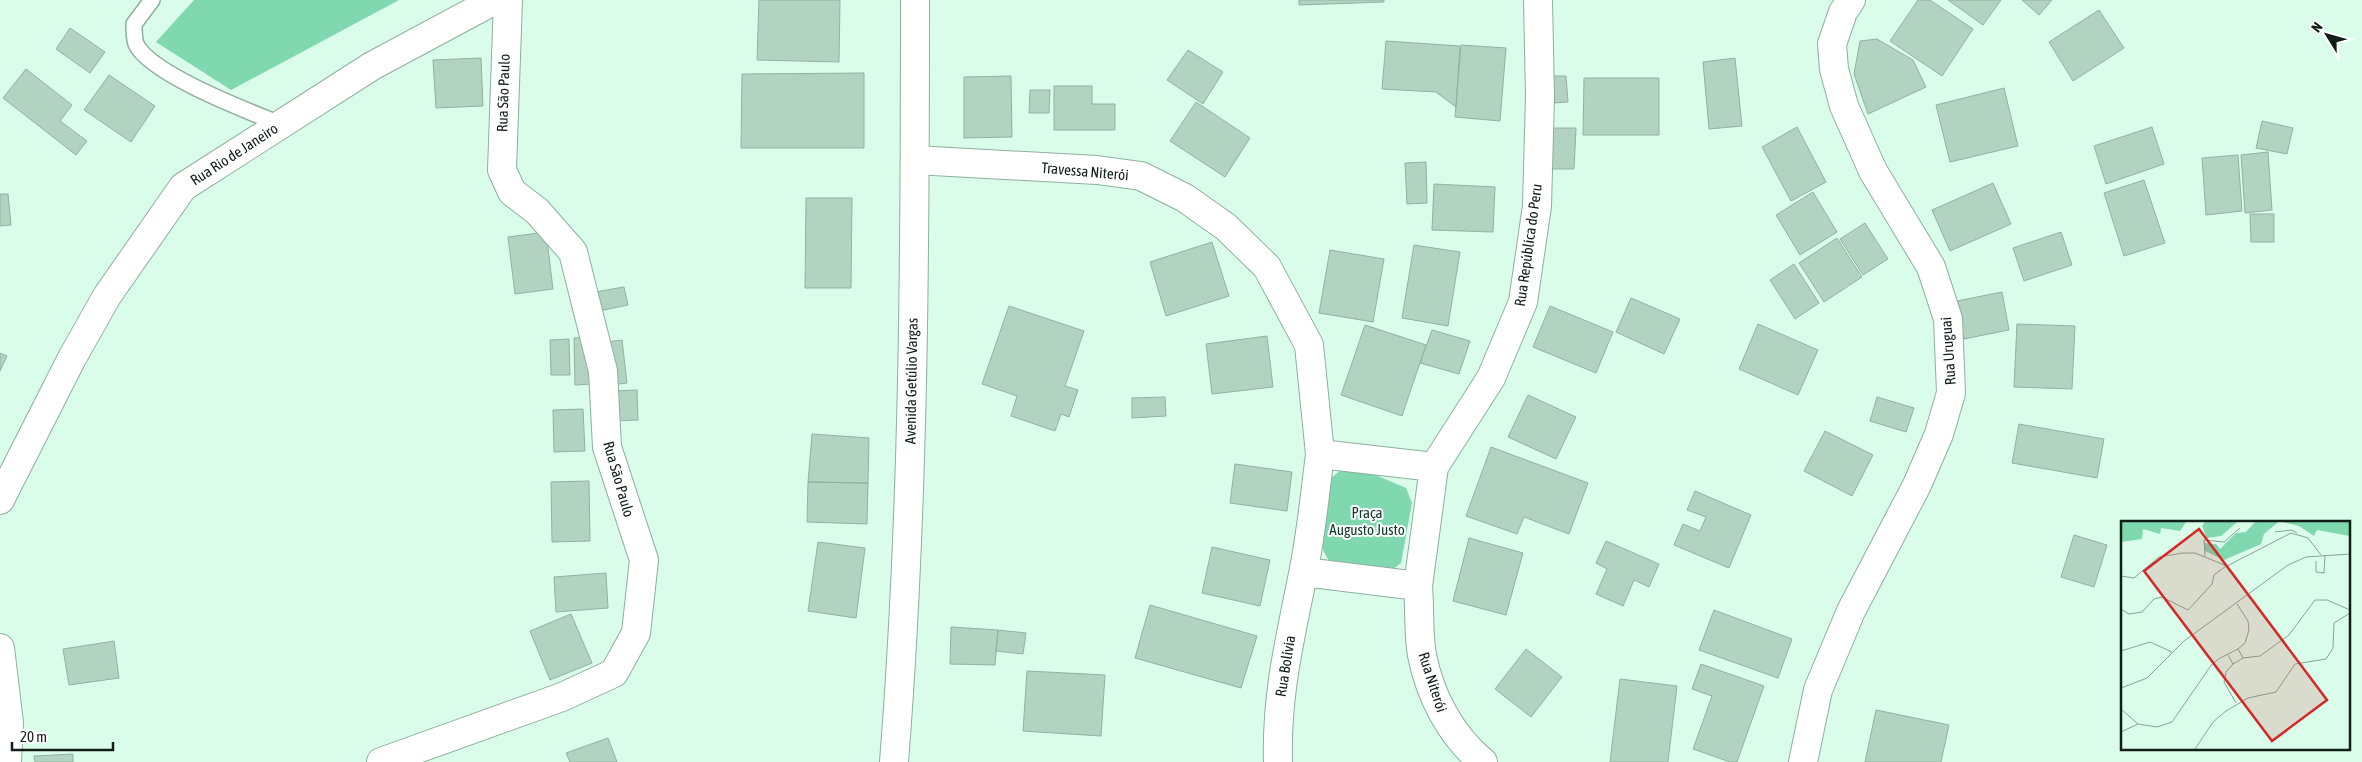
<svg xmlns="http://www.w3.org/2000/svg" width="2362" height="762" font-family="'Asap Condensed',sans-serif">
<rect width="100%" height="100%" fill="#dafcea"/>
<path fill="#7fd8ae" d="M194,0H399L231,90L156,42Z
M1341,470L1371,473L1406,488L1412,503L1401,563L1392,570L1329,561L1322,548L1331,478Z"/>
<path fill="#b2d3c2" stroke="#92b2a1" d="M759,0H840L839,62L757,60Z
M1299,0H1384V2L1299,5Z
M1918,0H1930L1973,29L1942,76L1890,41Z
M1948,0H2001L1983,25Z
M2022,0H2052L2039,15Z
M2099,10L2124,48L2073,81L2049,42Z
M70,28L105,52L90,73L56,49Z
M1877,39L1913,60L1926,87L1868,114L1854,74L1860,41Z
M1386,41L1460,46L1456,107L1436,92L1382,89Z
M1461,45L1506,48L1500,121L1455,117Z
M1188,50L1223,72L1203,104L1167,80Z
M481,58L483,106L436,108L433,60Z
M1735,58L1742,126L1709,129L1703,62Z
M26,69L72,105L60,121L87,141L76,155L3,98Z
M864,73V148H741L742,74Z
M109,75L155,106L131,142L84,110Z
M1011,76L1012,137L964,138V77Z
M1552,76H1566L1568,102L1554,103Z
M1584,78H1659V135H1583Z
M1054,86H1092V104H1115V130H1054Z
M2004,88L2018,146L1950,162L1936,105Z
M1030,90H1050L1049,113H1029Z
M1196,102L1250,138L1225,177L1170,141Z
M2262,121L2293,128L2287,154L2256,148Z
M1797,127L1826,182L1791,201L1762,147Z
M2152,127L2164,164L2106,184L2094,146Z
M1552,128H1576L1574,169H1552Z
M2268,152L2272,210L2245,213L2241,155Z
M2238,155L2242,211L2206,215L2202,158Z
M1426,162L1427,203L1407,204L1405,163Z
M2144,180L2165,243L2124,256L2104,193Z
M1993,183L2011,224L1950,251L1932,210Z
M1434,184L1495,187L1493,232L1432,230Z
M1813,192L1837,232L1800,255L1776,215Z
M0,194H8L11,225L0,226Z
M806,198H852L851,288H805Z
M2250,214H2274V242H2251Z
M1865,223L1888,259L1863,275L1840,239Z
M546,232L553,289L515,294L508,237Z
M2061,232L2072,265L2024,281L2013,248Z
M1837,238L1862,277L1824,302L1799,263Z
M1212,242L1229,296L1166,316L1150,262Z
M1414,245L1460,252L1448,326L1402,318Z
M1330,250L1384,259L1373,322L1319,313Z
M1794,264L1819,303L1795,319L1770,280Z
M624,287L628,305L599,311L595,292Z
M2002,292L2009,330L1964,339L1957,301Z
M1631,298L1680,319L1664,354L1616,332Z
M1009,306L1084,331L1065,386L1078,390L1069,417L1061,414L1055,431L1011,416L1017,396L982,384Z
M1550,306L1613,332L1596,373L1533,347Z
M1758,324L1818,350L1798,395L1739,369Z
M2017,324L2075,326L2072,389L2014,387Z
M1365,325L1426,345L1402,416L1341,395Z
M1432,330L1470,341L1459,374L1420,363Z
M1267,336L1273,387L1212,394L1206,344Z
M590,337L592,384L575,385L574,338Z
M569,339L570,375H551L550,340Z
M622,340L627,383L612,385L607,342Z
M0,353L7,356L0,371Z
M637,390L638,420L615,421L614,391Z
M1528,395L1576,417L1556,459L1508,437Z
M1165,397L1166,416L1132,418V398Z
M1877,397L1914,408L1906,432L1870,421Z
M583,409L585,451L554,452L553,410Z
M2019,424L2104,439L2097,478L2012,463Z
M1825,431L1873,455L1852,496L1804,471Z
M812,434L869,438L868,483L808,482Z
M1491,447L1588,483L1569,534L1524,517L1517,534L1466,516Z
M1235,464L1292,472L1287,511L1230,503Z
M589,481L590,541L552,542L551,482Z
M808,482L868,483L867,524L807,522Z
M1695,491L1751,515L1729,568L1674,545L1683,524L1700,531L1706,517L1687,510Z
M2074,535L2107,545L2094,587L2061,577Z
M1469,538L1523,553L1506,615L1453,601Z
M1606,541L1659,564L1649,587L1634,580L1623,606L1596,594L1607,569L1596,563Z
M818,542L865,548L856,618L808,611Z
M1212,547L1270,560L1260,606L1202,593Z
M606,573L608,608L556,612L554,577Z
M1150,605L1257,636L1241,688L1135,658Z
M1714,610L1792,639L1778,678L1699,650Z
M571,614L592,663L550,680L530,631Z
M951,627L998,630L995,665L950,664Z
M998,630L1026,633L1023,654L996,651Z
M114,641L119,678L69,685L63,649Z
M1526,649L1562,677L1531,717L1495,689Z
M1701,664L1764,686L1737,762H1730L1693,749L1712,696L1692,689Z
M1027,671L1105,675L1101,736L1023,731Z
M1620,679L1677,686L1668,762H1610Z
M1876,710L1949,725L1941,762H1865Z
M608,738L617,762H570L566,753Z
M73,754V762H35L34,756Z"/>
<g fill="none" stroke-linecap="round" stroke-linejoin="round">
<defs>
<path id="service" d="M152,0L134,24C134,30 134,38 136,44C150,74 248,111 280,124"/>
<path id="minor" d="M915,160L1097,170L1141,176L1185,198L1226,227L1267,267L1309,345L1320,454
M1434,467L1491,378L1523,302L1537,206L1540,96L1538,0
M0,500L72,358L107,296L183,187L372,66L495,0
M1418,586C1420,608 1418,633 1422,655C1430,696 1451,736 1483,762
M0,648L9,723L7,762
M381,762L562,697L614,673L636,633L644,560L607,447L603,371L573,252L537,211L512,192L502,170L508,0
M1278,762C1276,695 1290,639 1303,574C1311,535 1315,494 1320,454L1434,467L1418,586L1304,572
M1803,762L1818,690L1851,611L1917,485L1939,434L1951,393L1948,319L1931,267L1873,171L1844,106L1834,69L1832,44L1843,12L1851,0"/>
<path id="tertiary" d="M894,762C914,509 915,254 915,0"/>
</defs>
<use href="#service" stroke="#8faf9e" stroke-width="18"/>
<use href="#minor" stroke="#8faf9e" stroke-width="30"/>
<use href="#tertiary" stroke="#8faf9e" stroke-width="30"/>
<use href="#service" stroke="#fff" stroke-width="15"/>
<use href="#minor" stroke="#fff" stroke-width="28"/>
<use href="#tertiary" stroke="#fff" stroke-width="28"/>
</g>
<g text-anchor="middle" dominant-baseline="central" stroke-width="4" stroke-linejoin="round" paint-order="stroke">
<g font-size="15" fill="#121e18" stroke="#fff">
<text transform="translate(503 93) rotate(-88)">Rua São Paulo</text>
<text transform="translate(234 154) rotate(-33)">Rua Rio de Janeiro</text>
<text transform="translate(1085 171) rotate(5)">Travessa Niterói</text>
<text transform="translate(1528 245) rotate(-82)">Rua República do Peru</text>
<text transform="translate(1948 351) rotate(-94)">Rua Uruguai</text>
<text transform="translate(911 381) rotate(-89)">Avenida Getúlio Vargas</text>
<text transform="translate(619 479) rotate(74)">Rua São Paulo</text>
<text transform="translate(1285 666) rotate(-81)">Rua Bolívia</text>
<text transform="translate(1433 682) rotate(72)">Rua Niterói</text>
</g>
<g font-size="15" fill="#0d3927" stroke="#fff">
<text x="1367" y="512">Praça<tspan x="1367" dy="17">Augusto Justo</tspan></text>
</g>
</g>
<g transform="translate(2121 521)">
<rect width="229" height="229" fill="#dafcea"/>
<path d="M0,1H65L59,10L40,7L39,13L22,8L21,18L0,21ZM84,1H116L100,15L86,17L81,5ZM134,1H157L143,13L140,23L103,39L84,30L83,22L95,23L99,28L115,12L125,11ZM162,1H229V15L196,9L193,15L178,5Z" fill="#7fd8ae"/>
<path fill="none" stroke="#8aa396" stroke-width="1" d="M154,11L171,9L176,12M84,35L83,19L103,21L119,7M195,40V51L203,52L204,34M0,55L13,57L38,36L62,32H74L106,45L170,12L187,17L200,34M116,83L127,100L128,109L124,122L117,128M0,88L8,93L21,91L33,78L41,76L67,89L91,63L93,54L105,45M0,130L29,121L51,131M122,137L139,135L168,114L194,79H206L229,89M112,143L105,151L103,161L115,182M0,167L26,157L63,120L167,44L185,36L229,33M0,188L17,203M0,211L17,203L36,206L51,201L91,143L99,137L117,128L122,137L112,143L107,134M74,228L92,201L105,190L127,177L155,171L174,143L205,138L212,127L213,102L229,92"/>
<path fill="#d62828" fill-opacity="0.15" stroke="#d62828" stroke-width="2.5" d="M78,8L206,179L151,220L23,50Z"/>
<rect width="229" height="229" fill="none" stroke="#121e18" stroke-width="2.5"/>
</g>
<g transform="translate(2327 35) rotate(307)" stroke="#ffffff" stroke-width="4" paint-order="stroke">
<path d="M0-4L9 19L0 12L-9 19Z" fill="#121e18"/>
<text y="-8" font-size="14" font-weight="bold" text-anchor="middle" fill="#121e18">N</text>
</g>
<path d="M12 742v8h101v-8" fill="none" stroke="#121e18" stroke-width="2.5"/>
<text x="20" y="742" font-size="15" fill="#121e18" stroke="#ffffff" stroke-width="4" paint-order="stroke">20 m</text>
</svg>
